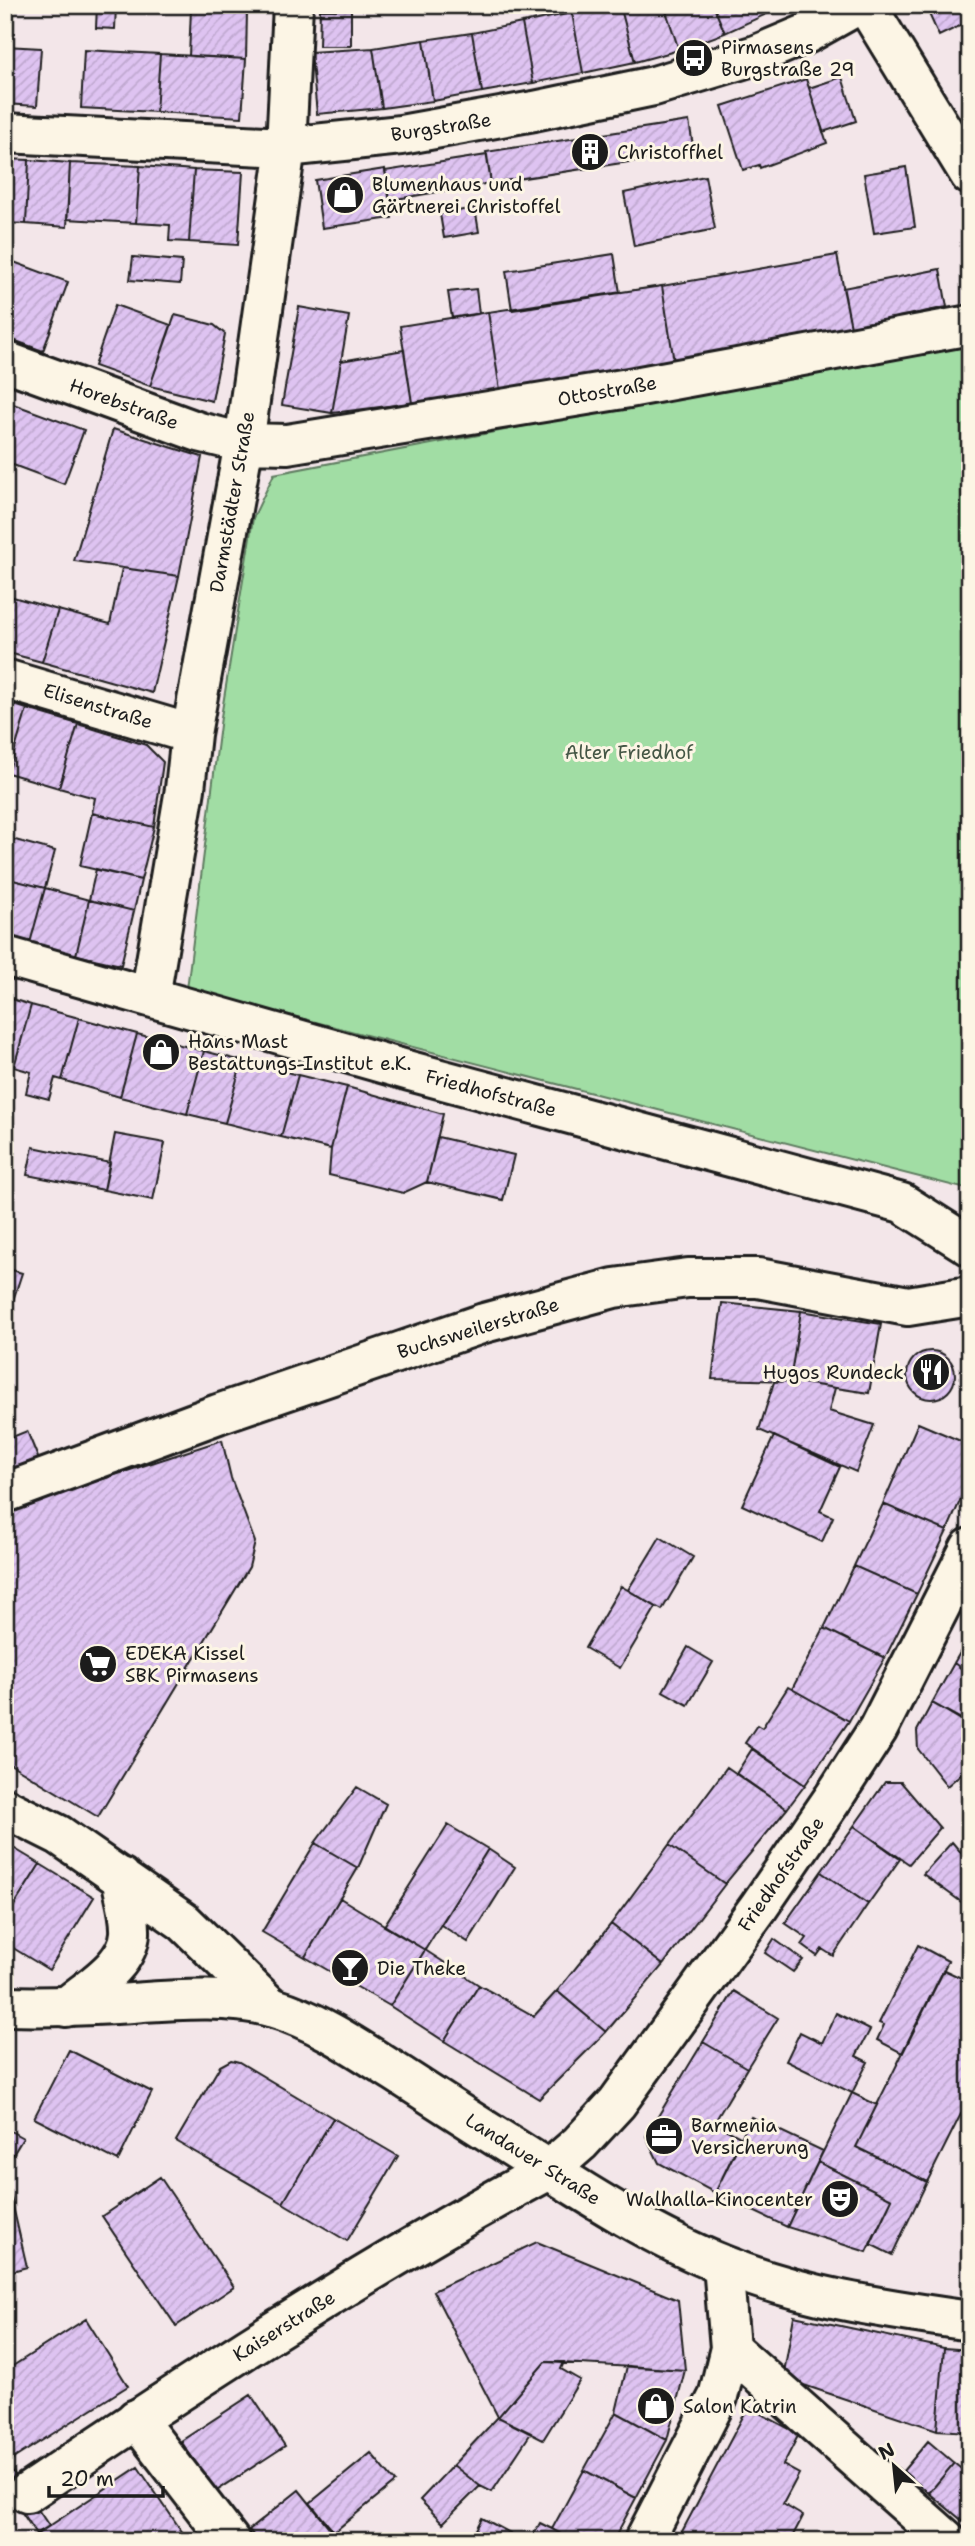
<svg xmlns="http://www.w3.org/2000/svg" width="975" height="2546" font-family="'Shantell Sans',sans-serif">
<defs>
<pattern id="building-hatch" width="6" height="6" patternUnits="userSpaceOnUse" patternTransform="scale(1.75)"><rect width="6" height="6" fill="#dec3f1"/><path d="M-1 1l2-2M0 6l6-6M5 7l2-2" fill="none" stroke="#bea7ce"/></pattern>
</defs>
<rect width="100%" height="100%" fill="#f3e6e9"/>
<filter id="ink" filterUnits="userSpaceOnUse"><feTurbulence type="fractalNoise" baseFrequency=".0143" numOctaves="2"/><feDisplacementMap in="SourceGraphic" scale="14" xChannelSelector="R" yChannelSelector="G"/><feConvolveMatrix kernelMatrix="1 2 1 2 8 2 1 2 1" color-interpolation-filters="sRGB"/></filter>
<g filter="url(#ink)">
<path fill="#a1dda4" stroke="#5e7c60" stroke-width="2" d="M970,341V1190L187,989L221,717L253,518L274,474Z"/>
<path fill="url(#building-hatch)" stroke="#1c1c1c" stroke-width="2" d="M97,5H116L115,29L96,28Z
M191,5H248L247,11L191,9Z
M610,5H620L635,62L583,73L572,13Z
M620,5H664L679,50L635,62Z
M664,5H713L725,33L679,50Z
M713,5H783L784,6L725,33Z
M925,5H970V21L939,36Z
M191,9L247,11L246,59L189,56Z
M320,10H351V46H319Z
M572,13L583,73L533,83L522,23Z
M522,23L533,83L482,92L472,33Z
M472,33L482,92L433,101L424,40Z
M424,40L433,101L382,108L373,48Z
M5,46L41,48L37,106L5,104Z
M373,48L382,108L317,114L311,52Z
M84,50L160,54L156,112L81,108Z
M160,54L246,59L242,117L156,112Z
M842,77L856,121L823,132L809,88Z
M806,79L827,143L760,168L759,165L743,170L722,106Z
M689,121L694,152L491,183L486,152Z
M487,155L491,183L390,200L385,171Z
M5,159L29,160L26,224L5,223Z
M29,160L70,163L67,227L26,224Z
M70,163L140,166L136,223L67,219Z
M140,166L194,170L189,242L169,241L170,225L136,223Z
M906,167L915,227L874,233L864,174Z
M385,169L392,218L322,228L315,180Z
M194,170L243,172L238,245L189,242Z
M705,176L715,229L634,246L624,193Z
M475,208L479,232L444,238L440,214Z
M614,254L620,293L512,310L506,271Z
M837,255L851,327L674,362L662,286Z
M133,257L182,261L180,284L130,280Z
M11,261L68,282L43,351L5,337V275Z
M940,269L947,307L851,327L843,288Z
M662,286L674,362L500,390L488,312Z
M476,289L479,314L452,318L448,292Z
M115,305L171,325L150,386L94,366Z
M299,307L349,316L332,413L282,405Z
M488,312L500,390L412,403L400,326Z
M175,315L214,325L225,334L212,401L150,386Z
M404,350L412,403L332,413L341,361Z
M5,401L84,430L64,484L5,462Z
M113,429L202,457L179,576L74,561Z
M122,568L179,576L152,693L42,662L58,610L110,624Z
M6,595L58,610L42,662L5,652Z
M5,702L27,709L8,773L5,772Z
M27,709L78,724L59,788L8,773Z
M78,724L146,745L163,762L154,827L92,813L95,798L59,788Z
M92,813L154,827L141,880L80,866Z
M8,838L55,851L45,888L5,878V848Z
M96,869L141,880L134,911L89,900Z
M5,878L45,888L30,943L5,936Z
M45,888L89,900L76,955L30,943Z
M89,900L134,911L121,965L76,955Z
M5,997L31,1005L14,1067L5,1065Z
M31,1005L79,1018L62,1080L55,1078L49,1099L26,1093L31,1072L14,1067Z
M79,1018L137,1034L120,1097L62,1080Z
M137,1034L204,1051L187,1114L120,1097Z
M204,1051L242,1061L225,1123L187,1114Z
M242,1061L298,1075L281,1137L225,1123Z
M298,1075L347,1087L331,1149L281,1137Z
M347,1087L443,1114L427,1182L403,1193L329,1175L331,1149Z
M115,1134L165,1143L153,1200L104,1190Z
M438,1137L514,1155L503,1200L427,1182Z
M33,1147L110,1163L104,1190L27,1175Z
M5,1268L22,1273L5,1325Z
M722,1303L801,1311L790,1381L712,1379Z
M801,1311L881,1324L869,1393L790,1381Z
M907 1375a24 24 0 1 1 48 0a24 24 0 1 1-48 0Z
M790,1381L835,1388L829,1411L874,1425L856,1472L759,1430L774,1382Z
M918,1423L970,1445V1478L947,1531L883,1504Z
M27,1431L39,1460L5,1473V1440Z
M774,1436L840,1467L820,1511L833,1517L822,1542L742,1505Z
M222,1440L231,1478L255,1542L249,1567L98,1817L5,1761V1511Z
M883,1504L947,1531L917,1594L854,1566Z
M660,1537L693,1557L662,1610L628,1590Z
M854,1566L917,1594L885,1658L824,1628Z
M621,1586L656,1607L620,1668L585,1648Z
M824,1628L885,1658L849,1721L792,1689Z
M970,1635V1675L954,1663Z
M688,1647L713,1662L688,1705L663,1691Z
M954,1663L970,1675V1724L932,1703Z
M788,1687L849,1721L805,1785L745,1743L757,1725L762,1728Z
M932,1703L966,1723L961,1735L970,1746V1766L947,1786L918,1749L917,1731Z
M752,1749L805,1785L787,1809L736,1774Z
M727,1767L787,1809L725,1884L669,1845Z
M885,1782H901L940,1828L909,1864L854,1826Z
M357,1787L386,1804L358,1868L315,1843Z
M448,1825L488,1849L425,1950L384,1926Z
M854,1826L900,1859L868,1904L821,1872Z
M952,1842L970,1863V1898L964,1904L923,1874Z
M5,1843L40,1864L5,1920Z
M315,1843L358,1868L305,1957L262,1932Z
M669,1845L725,1884L663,1965L611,1924Z
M488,1849L515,1867L468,1942L441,1925Z
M40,1864L94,1897L49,1970L5,1943V1920Z
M821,1872L868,1904L833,1956L822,1949L817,1956L802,1945L807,1938L785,1923Z
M340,1898L425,1950L390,2006L305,1957Z
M611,1924L663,1965L606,2032L557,1991Z
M774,1939L803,1960L793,1972L765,1953Z
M918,1945L948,1961L902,2053L877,2040L884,2025L879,2023Z
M425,1950L479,1985L444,2041L390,2006Z
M944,1970L970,1982V2096L927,2182L856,2147Z
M479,1985L534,2016L557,1991L606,2032L539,2099L444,2041Z
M734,1991L778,2018L747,2068L703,2042Z
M836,2013L870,2030L856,2056L868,2062L852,2093L786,2061L800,2032L822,2043Z
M703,2042L747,2068L714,2123L742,2138L715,2193L659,2163L646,2136Z
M69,2050L152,2092L118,2161L34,2118Z
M231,2060L239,2062L333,2118L283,2203L176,2141L220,2066Z
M852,2093L877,2105L856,2147L927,2182L892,2255L870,2244L892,2199L818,2162Z
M751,2117L823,2151L787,2227L715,2193Z
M333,2118L398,2156L347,2241L283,2203Z
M5,2128L23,2138L5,2168Z
M818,2162L892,2199L867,2252L787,2227Z
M160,2177L234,2287L176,2326L102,2216Z
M9,2189L27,2267L5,2273V2190Z
M537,2242L678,2300L685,2370L545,2362L498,2417L433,2291Z
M794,2316L944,2348L937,2430L783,2378Z
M86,2319L128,2386L5,2464V2371Z
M944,2348L970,2350V2432L937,2430Z
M545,2362H564L561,2369L580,2380L543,2440L498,2417Z
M627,2366L685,2370L667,2440L616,2412Z
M251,2395L285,2446L215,2492L181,2441Z
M748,2407L799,2434L783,2465L799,2474L783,2504L803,2516L790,2541H677Z
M616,2412L667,2440L636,2498L584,2470Z
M498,2417L531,2433L492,2492L480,2486L453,2465Z
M928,2441L954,2463L929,2493L903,2471Z
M371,2453L395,2482L334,2532L310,2503Z
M7,2463L49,2526L36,2534L5,2487Z
M954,2463L970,2476V2527L929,2493Z
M453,2465L480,2486L443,2523L420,2500Z
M138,2467L185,2536L178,2541H27Z
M584,2470L636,2498L613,2541H573L552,2529Z
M299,2490L340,2541H258L249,2530Z
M482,2518L512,2534L508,2541H470Z
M540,2523L552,2529L573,2541H530Z"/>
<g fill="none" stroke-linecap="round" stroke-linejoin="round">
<defs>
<path id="minor" d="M866,5L970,175
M5,133L286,147L401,135L534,111L654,86L756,55L806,34L858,5
M5,361L199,432L244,443L287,444L629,388L970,325
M5,679L191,734
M5,956L410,1071L902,1203L970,1246
M150,997L185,789L191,734L244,443L286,147L293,5
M5,1493L218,1414L484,1323L614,1288L688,1278H758L908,1306L970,1296
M5,1808L59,1835L184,1922L271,2007
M66,2007C89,1987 128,1966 130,1933C131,1914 124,1895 121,1877
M549,2170L580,2143L617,2103L758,1908L834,1797L878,1729L970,1548
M730,2348L948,2541
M136,2419L230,2541"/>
<path id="major" d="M5,2006C42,2007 79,2006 116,2004C164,2001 228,1994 274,2008C318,2021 357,2048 395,2072C434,2097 472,2122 511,2146C579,2189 648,2235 723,2265C801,2297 887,2309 970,2321
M27,2493C196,2379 368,2267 549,2170
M644,2541L718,2397L730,2348L723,2265"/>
</defs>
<use href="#minor" stroke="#1c1c1c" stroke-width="44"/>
<use href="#major" stroke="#1c1c1c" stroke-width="44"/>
<use href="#minor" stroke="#fcf5e5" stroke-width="38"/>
<use href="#major" stroke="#fcf5e5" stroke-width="38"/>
</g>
</g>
<defs>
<symbol id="bus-disc" viewBox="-11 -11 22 22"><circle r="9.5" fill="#1c1c1c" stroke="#fcf5e5"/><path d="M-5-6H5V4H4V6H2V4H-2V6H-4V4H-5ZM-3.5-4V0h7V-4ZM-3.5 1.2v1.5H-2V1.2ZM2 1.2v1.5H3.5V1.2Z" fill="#fff"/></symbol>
<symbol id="building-disc" viewBox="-11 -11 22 22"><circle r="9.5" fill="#1c1c1c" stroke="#fcf5e5"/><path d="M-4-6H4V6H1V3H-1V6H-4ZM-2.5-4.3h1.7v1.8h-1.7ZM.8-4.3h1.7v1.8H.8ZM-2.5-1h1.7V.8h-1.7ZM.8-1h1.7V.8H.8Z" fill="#fff"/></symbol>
<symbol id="shop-disc" viewBox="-11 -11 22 22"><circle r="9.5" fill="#1c1c1c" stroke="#fcf5e5"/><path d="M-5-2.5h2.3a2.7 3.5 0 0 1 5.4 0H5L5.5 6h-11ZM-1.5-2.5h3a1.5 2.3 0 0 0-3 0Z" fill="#fff"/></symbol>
<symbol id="restaurant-disc" viewBox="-11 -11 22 22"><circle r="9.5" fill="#1c1c1c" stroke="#fcf5e5"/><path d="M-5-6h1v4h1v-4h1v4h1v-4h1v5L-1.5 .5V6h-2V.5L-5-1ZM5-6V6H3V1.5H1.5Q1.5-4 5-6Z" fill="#fff"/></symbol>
<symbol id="supermarket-disc" viewBox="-11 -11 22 22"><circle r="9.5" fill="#1c1c1c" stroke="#fcf5e5"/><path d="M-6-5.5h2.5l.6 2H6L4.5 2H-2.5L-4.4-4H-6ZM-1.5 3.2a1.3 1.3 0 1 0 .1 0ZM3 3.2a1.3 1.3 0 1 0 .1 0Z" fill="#fff"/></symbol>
<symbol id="bar-disc" viewBox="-11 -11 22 22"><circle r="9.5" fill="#1c1c1c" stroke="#fcf5e5"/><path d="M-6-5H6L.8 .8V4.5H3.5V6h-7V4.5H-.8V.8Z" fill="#fff"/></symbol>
<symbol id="office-disc" viewBox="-11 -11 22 22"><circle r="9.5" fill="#1c1c1c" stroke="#fcf5e5"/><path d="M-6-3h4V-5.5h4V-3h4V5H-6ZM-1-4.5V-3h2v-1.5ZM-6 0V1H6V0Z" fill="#fff"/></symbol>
<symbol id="theatre-disc" viewBox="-11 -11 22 22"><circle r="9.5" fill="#1c1c1c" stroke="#fcf5e5"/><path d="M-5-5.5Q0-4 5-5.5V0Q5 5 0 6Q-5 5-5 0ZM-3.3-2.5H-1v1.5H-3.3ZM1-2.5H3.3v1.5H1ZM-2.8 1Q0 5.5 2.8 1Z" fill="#fff"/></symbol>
</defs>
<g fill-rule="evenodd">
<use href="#bus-disc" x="672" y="36" width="44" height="44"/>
<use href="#building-disc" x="568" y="130" width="44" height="44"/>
<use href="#shop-disc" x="323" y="173" width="44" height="44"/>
<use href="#shop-disc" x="139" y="1030" width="44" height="44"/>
<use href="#restaurant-disc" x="909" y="1350" width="44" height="44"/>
<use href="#supermarket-disc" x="76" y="1642" width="44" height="44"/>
<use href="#bar-disc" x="328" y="1946" width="44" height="44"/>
<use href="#office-disc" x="642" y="2114" width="44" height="44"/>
<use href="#theatre-disc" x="818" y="2177" width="44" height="44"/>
<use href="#shop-disc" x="634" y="2384" width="44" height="44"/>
</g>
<g text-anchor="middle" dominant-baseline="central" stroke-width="6" stroke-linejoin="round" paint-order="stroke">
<g font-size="19" fill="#1c1c1c" stroke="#fcf5e5" text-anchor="start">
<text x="721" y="47">Pirmasens<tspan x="721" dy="22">Burgstraße 29</tspan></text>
<text x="617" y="152">Christoffhel</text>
<text x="372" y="184">Blumenhaus und<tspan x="372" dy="22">Gärtnerei Christoffel</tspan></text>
<text x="188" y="1041">Hans Mast<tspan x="188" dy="22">Bestattungs-Institut e.K.</tspan></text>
<text x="904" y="1372" text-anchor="end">Hugos Rundeck</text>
<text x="125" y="1653">EDEKA Kissel<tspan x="125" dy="22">SBK Pirmasens</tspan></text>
<text x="377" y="1968">Die Theke</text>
<text x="691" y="2125">Barmenia<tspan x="691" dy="22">Versicherung</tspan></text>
<text x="813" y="2199" text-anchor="end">Walhalla-Kinocenter</text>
<text x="683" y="2406">Salon Katrin</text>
</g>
<g font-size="19" fill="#1c1c1c" stroke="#fcf5e5">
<text transform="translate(441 127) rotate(-9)">Burgstraße</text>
<text transform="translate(607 391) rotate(-10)">Ottostraße</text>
<text transform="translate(124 404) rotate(20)">Horebstraße</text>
<text transform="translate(232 502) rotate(-80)">Darmstädter Straße</text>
<text transform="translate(98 706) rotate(17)">Elisenstraße</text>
<text transform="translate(491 1093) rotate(15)">Friedhofstraße</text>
<text transform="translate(478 1328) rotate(-17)">Buchsweilerstraße</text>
<text transform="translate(781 1874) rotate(-55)">Friedhofstraße</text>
<text transform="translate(533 2159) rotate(32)">Landauer Straße</text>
<text transform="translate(284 2326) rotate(-32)">Kaiserstraße</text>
</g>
<g font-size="19" fill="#445645" stroke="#fcf5e5">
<text x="629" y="752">Alter Friedhof</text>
</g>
</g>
<rect width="975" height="2546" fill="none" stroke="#fcf5e5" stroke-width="28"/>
<rect x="14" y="14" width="947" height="2518" fill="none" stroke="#1c1c1c" stroke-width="2.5" filter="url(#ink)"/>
<g transform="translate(894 2466) rotate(333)" stroke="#fcf5e5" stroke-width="5" paint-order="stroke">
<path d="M0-5L12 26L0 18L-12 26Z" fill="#1c1c1c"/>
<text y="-10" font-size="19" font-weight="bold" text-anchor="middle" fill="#1c1c1c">N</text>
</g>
<path d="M49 2486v10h114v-10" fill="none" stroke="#1c1c1c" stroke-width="3.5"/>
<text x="60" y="2486" font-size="21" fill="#1c1c1c" stroke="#fcf5e5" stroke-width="5" paint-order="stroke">20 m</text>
</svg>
